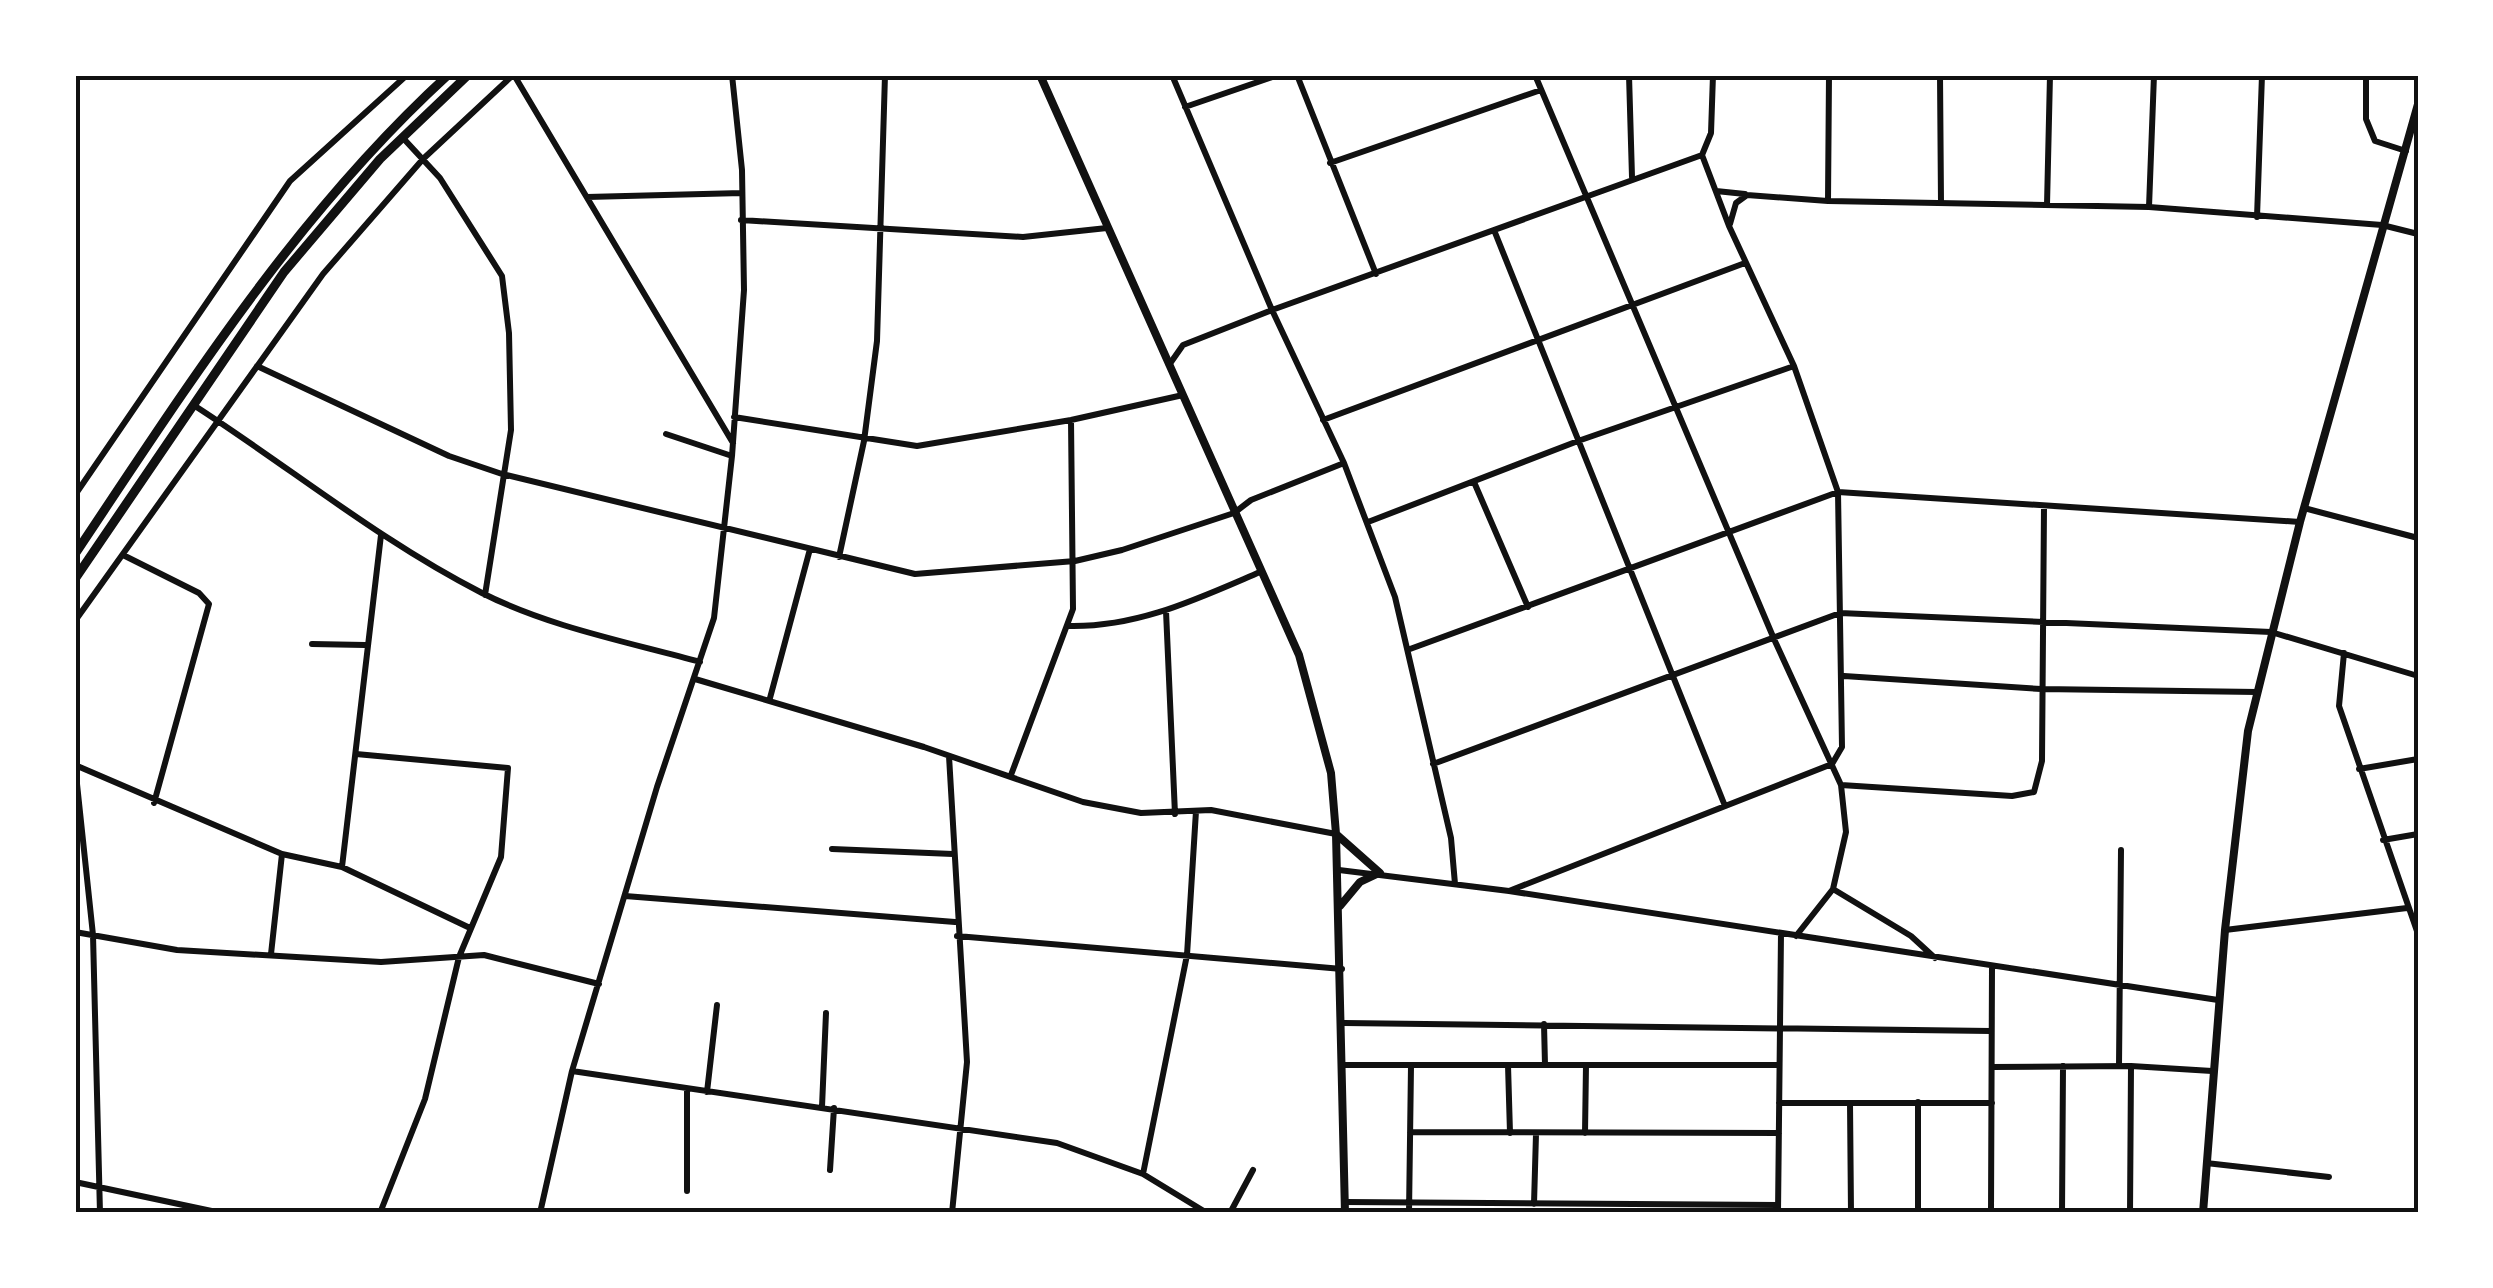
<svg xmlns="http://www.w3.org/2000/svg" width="2493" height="1288" font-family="'Open Sans',sans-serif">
<rect width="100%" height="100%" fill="#fff"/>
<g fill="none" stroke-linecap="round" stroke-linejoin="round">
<path stroke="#111" stroke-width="6" d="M514,75L733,443
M1172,75L1272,310L1344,463L1395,597L1451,838L1455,884
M1297,75L1376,274
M1535,75L1774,639L1841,785L1846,832L1833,889L1796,936
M1629,75L1632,177
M1940,75L1941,203
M2366,75V119L2375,141L2406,151
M1185,107L1278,75
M403,138L440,178L502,276L509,333L511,430L485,595
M1330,163L1541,90
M1716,191L1745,194
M587,197L742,193
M1828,201L1829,75
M2047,205L2050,75
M2149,207L2154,75
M2257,217L2262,75
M741,220L1023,237L1107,228
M1730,224L1736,203L1747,195L1828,201L2149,207L2382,225L2418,234
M1494,230L1725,806
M1169,365L1183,345L1272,310L1702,155
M257,366L449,456L502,474L915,574L1075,561L1122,550L1234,513L1251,500L1344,463
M195,406C291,468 380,541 482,593C549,627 628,642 700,662
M734,417L917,446L1071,420L1183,395
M1323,420L1745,263
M666,434L732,456
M1474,482L1528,607
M75,495L290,181L407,75
M2304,508L2418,538
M1368,522L1578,441L1794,366
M125,556L199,593L209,604L154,803
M839,557L864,441L877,341L885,75
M1166,611L1175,814
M75,621L323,274L423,159L513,75
M1067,626C1137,628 1197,599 1260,572
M312,644L365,645
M1410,649L1838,492L2300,522
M2344,653L2339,706L2418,934
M1844,676L2041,689L2257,692
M695,679L924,747L1083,802L1141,813L1211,810L1336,834
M770,698L810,549
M356,754L508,768L501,857L459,957L425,1099L380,1213
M949,756L967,1062L952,1213
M1433,764L1840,613L2271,632L2418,676
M75,765L93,935L100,1213
M75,765L282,854L342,867L470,928
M2359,769L2418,759
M1011,775L1073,609L1071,420
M1841,785L2012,796L2034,792L2042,761L2044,507
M2383,840L2418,834
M832,849L953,854
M342,867L381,535
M1339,870L1509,891L2218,1000
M1833,889L1911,936L1935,958
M1509,891L1832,764L1842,747L1838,492L1794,366L1729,226L1702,155L1711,133L1713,75
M625,896L955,922
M2225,930L2407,908
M75,932L177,950L381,962L484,955L599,984
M957,936L1342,969
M271,954L282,854
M1344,1023L1991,1031
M1544,1024L1545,1065
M1343,1065H1779
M1508,1065L1510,1133
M2119,1066L2121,850
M1992,1067L2131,1066L2212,1071
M572,1071L1057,1143L1143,1174L1207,1213
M707,1092L717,1005
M1779,1103H1992
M1850,1103L1851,1213
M822,1107L826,1013
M1410,1132L1779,1133
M1585,1133L1586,1065
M2206,1163L2329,1177
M830,1170L834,1108
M1143,1174L1187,955L1196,811
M75,1182L221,1213
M687,1191V1090
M1345,1202L1778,1205
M1534,1204L1536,1134
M540,1213L572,1071L657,787L714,618L732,456L744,290L742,170L732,75
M1230,1213L1253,1170
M1409,1213L1411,1066
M1778,1213L1781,933
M1918,1213V1102
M1991,1213L1992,967
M2062,1213L2063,1066
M2130,1213L2131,1066"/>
<path stroke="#111" stroke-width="8" d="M1040,75L1299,655L1331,773L1336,834L1345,1213
M1336,834L1380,873
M1340,906L1360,882L1379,873
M2203,1213L2225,930L2248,731L2300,522L2418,104"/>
<path stroke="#111" stroke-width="9" d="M75,554C188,385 297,213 448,75
M75,579L284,272L380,159L468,75"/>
</g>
<rect width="2493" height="1288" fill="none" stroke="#ffffff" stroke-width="155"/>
<rect x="78" y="78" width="2338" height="1132" fill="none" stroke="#111" stroke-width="4"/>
</svg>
